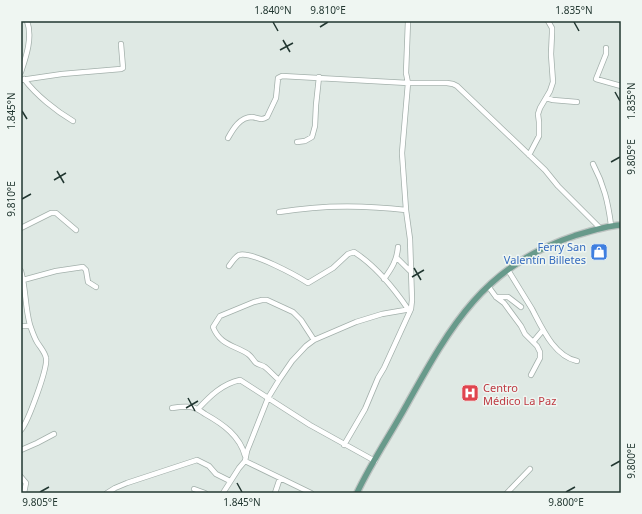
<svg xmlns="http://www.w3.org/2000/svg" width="642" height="514" font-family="'Noto Sans',sans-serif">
<rect width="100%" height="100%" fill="#dfe9e4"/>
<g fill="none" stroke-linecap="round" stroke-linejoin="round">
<defs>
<path id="minor" d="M408,21L406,73L408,83H447L453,84L457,86L545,170L558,186L600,228
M606,48V54L596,79L621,86
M21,72C26,57 33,37 27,21
M24,79C36,95 56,111 73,121
M21,80L62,74L121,69L123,68L121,44
M546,98L553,100L577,102
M228,138C233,129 240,117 252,117C259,118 261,121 267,117L276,98L278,78L282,76L408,83L402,153L406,210L410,239L412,300L411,309L384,368L378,378L365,409L344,445
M297,142L305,141L312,137L315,126L316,105L319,77
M529,155L539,136V122L538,114L540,108L550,91L553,82L551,54L552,33V28L548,21
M593,164C604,185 608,202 611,225
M279,212C320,205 364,205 406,210
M21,228L51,213H56L76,230
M397,258L410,271
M229,266C232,262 235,257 239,255C252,251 297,276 308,283L333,268L348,254L354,252C376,266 393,287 408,309
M508,270C516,283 524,296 532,309C542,328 554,356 577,361
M21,271C26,289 25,307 30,325C32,331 34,337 37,342C40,347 45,352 46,358C48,368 28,422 21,430
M384,279C392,268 397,260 398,247
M23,280L56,271L83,267L86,270L88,282L96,287
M488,286L496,297L504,303L521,326L525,334L537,346L540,352V358L531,375
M496,297H508L521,307
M21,326H30
M533,342L543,330
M279,380C274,376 270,371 265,367C262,365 259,365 256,363C253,360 252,357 248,354C234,345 220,345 213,327L220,316L254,302L262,300H267L293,312L301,320L314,340
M172,408C178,407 185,406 191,407C196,408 201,411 205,414C223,424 240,436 245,456
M198,409C210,396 222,384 240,380L310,425L375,461
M21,450L37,443L54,434
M245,461L311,493
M21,477L26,483L24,493
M194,489L205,493
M107,493L115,488L127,483L197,460L209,466L216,474L230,481
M223,493L239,468L245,461L247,451L268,398L279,380L292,361L306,346L314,340L356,322L382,314L411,309
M275,493L280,478
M507,493L530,469"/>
<path id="major" d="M357,493C371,463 390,435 406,406C450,327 483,266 574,236C590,231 605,226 621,225"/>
</defs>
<use href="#minor" stroke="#a3b0ab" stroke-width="6"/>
<use href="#major" stroke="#bdc3c1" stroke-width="8"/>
<use href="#minor" stroke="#fff" stroke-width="4.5"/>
<use href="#major" stroke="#689a8b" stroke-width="5.5"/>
</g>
<path fill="none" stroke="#223731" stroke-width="1.5" d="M273,22L278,31M574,22L579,31M320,27L328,22M283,40L290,52M280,50L293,43M615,92L620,101M22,111L27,119M611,162L620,157M57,171L64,183M54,180L66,173M22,199L31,194M414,268L421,280M412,277L424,270M188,398L195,411M186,408L198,401M611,466L620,461M237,483L242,492M40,492L49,487M566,492L575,487"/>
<defs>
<symbol id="shop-square" viewBox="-11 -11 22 22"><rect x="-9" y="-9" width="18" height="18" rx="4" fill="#3f7fe0" stroke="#eff6f2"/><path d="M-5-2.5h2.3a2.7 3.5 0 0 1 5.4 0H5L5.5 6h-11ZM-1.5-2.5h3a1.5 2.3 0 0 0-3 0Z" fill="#fff"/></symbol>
<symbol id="hospital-square" viewBox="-11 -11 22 22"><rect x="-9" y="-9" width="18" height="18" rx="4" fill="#e0444e" stroke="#eff6f2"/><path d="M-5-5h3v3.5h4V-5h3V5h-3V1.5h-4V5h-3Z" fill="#fff"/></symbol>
</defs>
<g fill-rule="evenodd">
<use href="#shop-square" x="589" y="242" width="20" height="20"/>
<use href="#hospital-square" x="460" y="383" width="20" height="20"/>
</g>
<g text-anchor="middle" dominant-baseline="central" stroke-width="3" stroke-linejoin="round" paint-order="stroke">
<g font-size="11" fill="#366cbe" stroke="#eff6f2" text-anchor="end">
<text x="586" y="246">Ferry San<tspan x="586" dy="13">Valentín Billetes</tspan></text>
</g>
<g font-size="11" fill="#be3a42" stroke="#eff6f2" text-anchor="start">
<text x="483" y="387">Centro<tspan x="483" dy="13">Médico La Paz</tspan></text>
</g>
</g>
<rect width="642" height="514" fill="none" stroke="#eff6f2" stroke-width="44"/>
<rect x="22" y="22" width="598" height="470" fill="none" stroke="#223731" stroke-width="1.5"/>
<g font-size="10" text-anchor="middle" fill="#223731">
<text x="273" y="14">1.840°N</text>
<text x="328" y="14">9.810°E</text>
<text x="574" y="14">1.835°N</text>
<text transform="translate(631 101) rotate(-90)" y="4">1.835°N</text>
<text transform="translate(11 111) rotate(-90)" y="4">1.845°N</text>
<text transform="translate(631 157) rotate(-90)" y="4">9.805°E</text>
<text transform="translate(11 199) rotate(-90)" y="4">9.810°E</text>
<text transform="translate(631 461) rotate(-90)" y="4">9.800°E</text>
<text x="40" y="506">9.805°E</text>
<text x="242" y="506">1.845°N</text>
<text x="566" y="506">9.800°E</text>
</g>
</svg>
